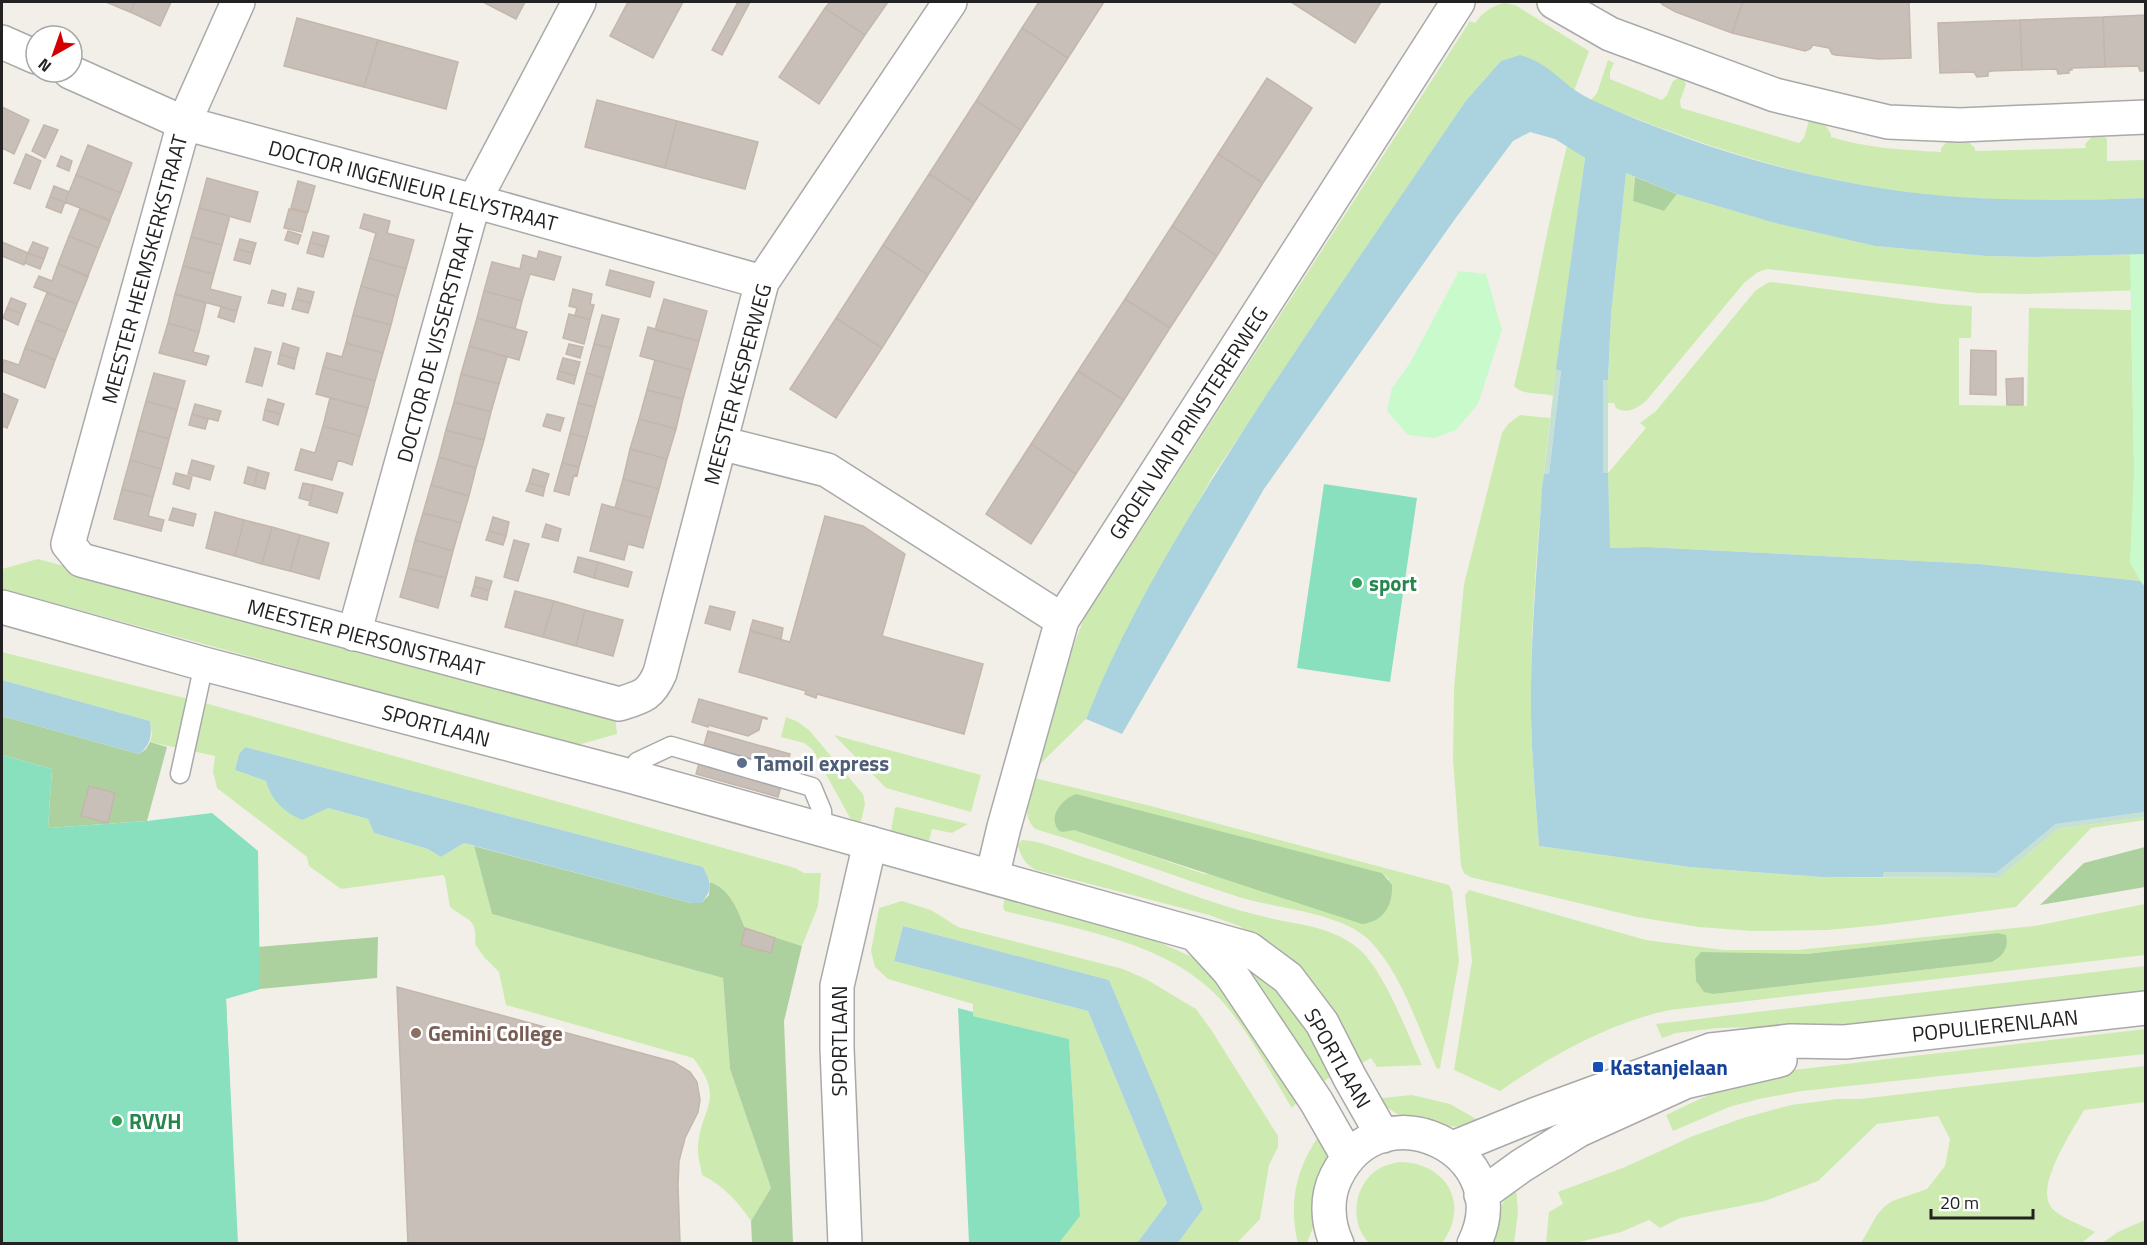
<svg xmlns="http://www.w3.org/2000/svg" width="2147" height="1245" font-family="'Titillium Web',sans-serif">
<rect width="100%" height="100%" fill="#f2efe9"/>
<path fill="#cdebb0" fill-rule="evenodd" d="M1504,3L1515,5L1589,51L1574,91L1541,64L1465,102L1214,474L1145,595L1096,695L1086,719L1040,764L1048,727L1071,652L1087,611L1107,579L1109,580L1470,21L1475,23C1483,12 1490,7 1504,3Z
M1608,60L1614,63L1610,72V79L1662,100L1667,95L1673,81L1679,78L1684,80L1686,84L1680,101L1681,108L1799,143L1804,138L1809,120L1824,123L1831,134V137C1867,148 1903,150 1941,152V148L1950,139H1965L1975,148V151L2086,148L2085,144L2094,135H2102L2107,139V161L2145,160V198C2061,201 1975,203 1891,190C1787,174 1687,141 1591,100L1597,93Z
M1567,146L1585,158L1553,396C1541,392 1523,396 1514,386C1534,306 1547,225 1567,146Z
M1626,173L1635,177L1633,201L1664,211L1677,194L1776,223L1875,246L1986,256L2036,257L2145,254V290L2028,294L1977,293L1768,269L1758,272L1744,283L1646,401C1636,409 1627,414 1616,408L1614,403H1607L1611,315Z
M1772,282L1942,304L1972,306L1971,338H1959V405L2027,406L2029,308L2131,310L2134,467L2145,588L2140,581L1979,564L1646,547L1609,548L1608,473L1646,428L1640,423L1656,411L1755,291L1767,283Z
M1520,415L1550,418C1540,507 1532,597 1531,686C1530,740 1535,793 1539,846L1689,867L1821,877L1999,878L2058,829L2145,817V820L2091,828L2016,907L1880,925L1828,930L1752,931L1699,927L1637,917L1470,877L1464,873L1461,866L1453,759L1454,688L1464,584L1502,433L1508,424Z
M38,559L615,715L617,734L581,744H571L2,589V569Z
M2,652L212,705L795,868L804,873H821L818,906L802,946L745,928C737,909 731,890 710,882L703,867L245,747L239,754L235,770L266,781L328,808L368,819L374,833L428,849L441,857L464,843L474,846L492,914L723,978L730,1069L771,1188L751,1221C738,1202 724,1186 702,1175C701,1167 698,1159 698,1151C698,1108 728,1102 693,1058L506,1005L499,972L484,957L475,944C477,916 468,922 450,907L445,878L443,875L341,889L309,866L307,857L217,788L213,772L215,756L150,742L152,734L150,721L2,680Z
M786,717L798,722L809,730L863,794L865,804L861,821L858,822L850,818L812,749L804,743L781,737Z
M834,735L981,775L971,812L886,788Z
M1034,778L1147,805L1449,885L1452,891L1459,961L1440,1068L1437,1069C1418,1028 1402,974 1370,941C1342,913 1280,909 1242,898C1173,876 1105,850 1035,829C1020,814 1030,795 1034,778ZM1055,823L1247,839L1382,873L1390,880L1204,874L1074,829L1059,831Z
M897,807L968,824L952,833L932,829L929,841L891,831L895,808Z
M1022,840C1042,841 1064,851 1083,857C1143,875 1200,901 1261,916C1295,925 1332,925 1359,949C1385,972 1407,1033 1422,1065L1377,1067L1371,1058L1358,1065L1263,941L1239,926L1209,915L1036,870C1026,865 1020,856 1018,845Z
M1469,890L1646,940L1724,950H1797L2035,926L2145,904V955L1670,1010C1608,1023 1551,1056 1500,1091L1454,1070L1472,961L1465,895ZM1998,933L2006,936L1997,959L1992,962L1714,994L1764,954H1806Z
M1005,896L1147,937L1190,956L1222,981L1302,1097L1292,1108C1269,1071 1243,1020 1212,991C1158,940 1074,929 1005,911L1003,907Z
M902,901L931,910L958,927L1123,969L1146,979L1196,1009L1212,1031L1278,1136V1147L1269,1165L1260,1219L1237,1243H1178L1203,1209L1109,980L903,926L894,961L1088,1011L1167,1203L1137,1243H1059L1080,1216L1069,1039L973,1016V1004L888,979L875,967L871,951L879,908Z
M1236,950L1295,1006L1332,1076L1318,1085Z
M2145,966V992L1819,1029L1759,1027L1718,1028L1676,1033L1662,1038L1656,1024Z
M2145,1029V1054L1802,1091L1759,1099L1729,1107L1673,1131L1666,1115L1736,1082L1767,1073Z
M2145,1066V1102L2084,1110C2073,1130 2035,1185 2051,1207C2058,1217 2084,1226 2095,1232L2082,1243H1861L1877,1215L1884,1207L1892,1201L1927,1189L1945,1166L1950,1139L1938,1116L1877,1124L1818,1181L1765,1201L1680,1218L1660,1228L1649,1220L1621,1232L1575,1243H1546L1549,1212L1563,1204L1558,1192L1625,1167L1693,1136L1743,1118L1791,1105L1838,1099H1860Z
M1412,1095L1450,1104L1478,1120L1476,1125C1443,1129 1406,1126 1381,1102L1382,1098Z
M1320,1134L1327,1147V1156L1314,1225L1307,1243L1298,1244C1288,1203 1296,1168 1320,1134Z
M1399,1162C1446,1162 1471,1204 1442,1243H1369C1350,1224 1353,1189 1374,1172C1381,1166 1390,1164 1399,1162Z
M1516,1187L1518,1212L1514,1243L1489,1244C1495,1224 1499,1200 1516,1187Z
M2145,1220V1243H2102L2118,1232Z"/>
<path fill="#add19e" d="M1635,177L1677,194L1664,211L1633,201Z
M2,716L139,754L146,749L150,742L167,747L147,821L48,828L52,769L2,755Z
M1076,794L1382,873L1392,885C1393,906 1383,922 1362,924L1074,830L1063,832L1059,831C1047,817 1062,799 1076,794Z
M474,846L691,903H701L709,895L710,882C731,890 737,909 745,928L802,946L784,1021L793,1243H752L751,1221L771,1188L730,1069L723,978L492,914Z
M2145,847V887L2040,905L2084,863Z
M1998,933L2006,935C2009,948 2003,956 1992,962L1714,994L1704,992L1696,981L1695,959L1701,952L1806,954Z
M378,937L377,978L260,989L226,998L237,1243L161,955Z"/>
<path fill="#c6e0d4" d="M1556,369L1561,370L1549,474H1544Z
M1603,379L1608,380V473H1603Z
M2145,812V817L2058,829L1999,878L1883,877L1884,872L1996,873L2056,824Z"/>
<path fill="#c8facc" d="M2130,254H2146L2145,588L2130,563L2134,467Z
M1459,271L1486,274L1502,330L1478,404L1456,430L1434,438L1408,435L1387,411L1392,388L1410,363Z"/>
<path fill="#88e0be" d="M1324,484L1417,498L1390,682L1297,668Z
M2,755L52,769L48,828L147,821L212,813L258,851L260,989L226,999L238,1243H2Z
M958,1008L973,1012V1016L1069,1039L1080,1216L1059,1243H969Z"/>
<path fill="#aad3df" d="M1520,55C1527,57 1535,60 1541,64C1560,76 1570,90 1592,100C1687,143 1789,175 1892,190C1976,202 2061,201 2145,198V254L2036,257L1986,256L1875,246L1775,223L1677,194L1626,173L1611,315L1608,380H1603V473H1608L1610,548L1646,547L1979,564L2140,581L2146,588L2145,812L2056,824L1996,873L1884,872L1883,877H1821L1689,867L1539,846C1535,792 1530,739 1531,685C1532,619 1538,554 1542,488L1544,474H1549L1561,371L1556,369L1585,158L1555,139L1530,132L1513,141L1455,219L1264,489L1122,734L1086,719C1131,605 1200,497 1267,394C1332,296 1399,199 1465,102L1501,61Z
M2,680L150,721C152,735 151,745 139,754L2,716Z
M245,747L703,867C711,883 714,889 701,903H691L464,843L441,857L428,849L374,833L368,819L328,808L302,820C284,812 271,800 266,781L235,770L239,754Z
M903,926L1109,980L1159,1098L1203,1209L1178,1243H1137L1167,1203L1088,1011L894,961Z"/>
<path fill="#c7bfb8" stroke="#c4b6ab" stroke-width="1.5" d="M106,2H135L130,12Z
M135,2H171L160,26L130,12Z
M483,2H525L516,19Z
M628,2H683L653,58L610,36Z
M738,2H750L722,55L712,50Z
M830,2H888L865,35L825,8Z
M1039,2H1104L1068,58L1022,28Z
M1291,2H1381L1355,43Z
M1660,2H1743L1732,33L1676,12L1663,5Z
M1743,2H1909L1911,58L1879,59L1835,55L1832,54L1829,48L1813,45L1810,49L1805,51L1732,33Z
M825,8L865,35L819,104L779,77Z
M2146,15V71H2140L2138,66L2105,67L2103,17Z
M2103,17L2105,67L2072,68V70H2069V73L2058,74L2057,70L2054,69L2022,70L2020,20Z
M297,18L378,40L364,87L284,66Z
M2020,20L2022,70L1991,71L1988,72V76L1977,77L1974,72L1940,73L1938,23Z
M1022,28L1068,58L1021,130L976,101Z
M378,40L458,62L446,109L364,87Z
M1267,78L1312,108L1263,183L1218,154Z
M597,100L677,121L665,168L585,147Z
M976,101L1021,130L974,203L929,174Z
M2,107L29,120L14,154L2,148Z
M677,121L758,142L745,189L665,168Z
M44,125L58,130L45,158L32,151Z
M88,145L132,163L121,193L76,175Z
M26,154L41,161L30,189L14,183Z
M1218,154L1263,183L1217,256L1172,226Z
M61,156L72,161L69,171L57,166Z
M929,174L974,203L928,275L883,245Z
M76,175L121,193L110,220L65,202Z
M207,178L258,192L250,222L199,208Z
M298,181L315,186L308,212L291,208Z
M54,186L69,192L65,202L50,197Z
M50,197L65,202L61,213L46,207Z
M199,208L230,216L222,245L191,237Z
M80,209L110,221L99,248L69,236Z
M289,209L307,213L302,232L284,228Z
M364,214L390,221L387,233L414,240L406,269L369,258L376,233L360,228Z
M1172,226L1217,256L1170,328L1125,299Z
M288,231L301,235L298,244L285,240Z
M313,232L329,236L326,247L310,242Z
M69,236L99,248L88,276L58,264Z
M191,237L222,245L214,274L183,266Z
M240,239L256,243L253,253L237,249Z
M2,242L28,253L24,265L2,256Z
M33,242L48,248L44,259L28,253Z
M310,242L326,247L323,257L307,253Z
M883,245L928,275L882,348L836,318Z
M237,249L253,253L250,264L234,260Z
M539,251L561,257L554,280L530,274L522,301L484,291L492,262L520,269L523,255L537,259Z
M28,253L44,259L40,269L25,263Z
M369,258L406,269L398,297L361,286Z
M58,264L88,277L77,304L34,287L39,276L52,281Z
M183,266L214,274L210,289L241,297L237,311L175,294Z
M610,270L654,282L650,297L606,285Z
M361,286L398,297L391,325L353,315Z
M298,288L314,292L311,303L295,299Z
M573,289L592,294L590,304L594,305L590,320L575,315L577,308L569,306Z
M272,290L286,294L283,306L268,303Z
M484,291L522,301L515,329L477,318Z
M47,293L77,304L66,332L36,320Z
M175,294L206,303L199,332L168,323Z
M11,298L26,304L22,314L7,308Z
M295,299L311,303L308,313L292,309Z
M664,299L707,311L699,341L655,330Z
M1125,299L1170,328L1124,400L1078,371Z
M221,307L237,311L234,322L218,317Z
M7,308L22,314L18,325L3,318Z
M569,314L590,320L584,344L563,338Z
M353,315L391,325L383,353L346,343Z
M602,315L619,319L611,348L594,344Z
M477,318L527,332L519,360L469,346Z
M836,318L882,348L836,418L790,389Z
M36,320L66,332L55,360L25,348Z
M168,323L199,332L193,352L209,356L206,365L159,353Z
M648,327L699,341L691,370L640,356Z
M283,343L299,348L296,359L280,354Z
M346,343L383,353L375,381L323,367L327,353L342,357Z
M569,344L583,347L580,358L566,354Z
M594,344L611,348L603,378L586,373Z
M469,346L507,357L499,384L461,374Z
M25,348L55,360L45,388L2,371L4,360L19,365Z
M255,348L271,352L262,386L246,382Z
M1971,350L1996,351V395L1970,394Z
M280,354L296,359L294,369L278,364Z
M563,358L580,362L576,376L559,371Z
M655,360L691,370L683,399L647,390Z
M323,367L375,381L368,408L316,394Z
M559,371L576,376L574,384L557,379Z
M1078,371L1124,400L1076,474L1031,444Z
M154,373L185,381L177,410L146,401Z
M586,373L603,378L595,407L578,403Z
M461,374L499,384L491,412L454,402Z
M2023,378V405H2007L2006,379Z
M647,390L683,399L676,429L639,419Z
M2,393L18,400L7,428L2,426Z
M330,398L368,408L360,436L323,426Z
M268,399L284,404L281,414L265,410Z
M146,401L177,410L169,439L138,430Z
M454,402L491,412L484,440L446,430Z
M578,403L595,407L587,438L570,433Z
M195,404L221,411L218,421L192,414Z
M265,410L281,414L278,425L263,420Z
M192,414L208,419L205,429L189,425Z
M547,414L564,418L560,431L543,426Z
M639,419L676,429L667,459L630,449Z
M323,426L360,436L352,465L338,460L332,480L295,470L301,449L315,453Z
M138,430L169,439L161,469L130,460Z
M446,430L484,440L476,468L439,457Z
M570,433L587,438L579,467L562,463Z
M1031,444L1076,474L1031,544L986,514Z
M630,449L667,459L659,489L623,479Z
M439,457L476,468L469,496L431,485Z
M130,460L161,469L153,497L122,489Z
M192,460L214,466L210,480L188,474Z
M562,463L579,467L577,476L574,475L569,495L554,491Z
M248,467L258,470L254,486L244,483Z
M533,469L549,474L545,487L529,483Z
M258,470L269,473L265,489L254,486Z
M176,473L192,477L189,489L173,484Z
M623,479L659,489L651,518L615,508Z
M303,483L314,485L310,501L299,498Z
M529,483L545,487L543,496L526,491Z
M314,485L343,493L337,513L309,505Z
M431,485L469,496L461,523L423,513Z
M122,489L153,497L148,516L164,520L161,531L114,519Z
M602,504L651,518L643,548L628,544L624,560L590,551Z
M173,508L196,514L193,526L169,520Z
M215,512L244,520L235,556L206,548Z
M423,513L461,523L453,551L415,540Z
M825,516L863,526L905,554L882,636L983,664L964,734L817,694L816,698L805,694L806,691L739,672L750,631L790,642Z
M493,517L509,522L506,536L489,531Z
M244,520L272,527L262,564L235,556Z
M546,524L561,529L558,541L542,537Z
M272,527L300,535L290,571L262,564Z
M489,531L506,536L503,545L486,540Z
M300,535L329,543L319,579L290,571Z
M415,540L453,551L446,578L408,568Z
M514,540L529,544L518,581L504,577Z
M578,557L598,562L594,578L574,572Z
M598,562L632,572L628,587L594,578Z
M408,568L446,578L438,608L400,597Z
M476,577L492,581L489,591L474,586Z
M474,586L489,591L487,600L471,596Z
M515,591L554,601L543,637L505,627Z
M554,601L585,610L576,646L543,637Z
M710,606L735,612L730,630L705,623Z
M585,610L623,620L613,656L576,646Z
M753,620L783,628L781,639L750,630Z
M699,699L767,718V719L762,718L759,730L748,736L708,725V727L692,722Z
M708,731L790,754L778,797L696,774Z
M89,786L115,793L108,823L81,816Z
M745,928L775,938L771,953L741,945Z
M397,987L674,1062L690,1072L697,1082L700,1100L698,1112L685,1138L679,1161L678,1185L680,1244H408Z"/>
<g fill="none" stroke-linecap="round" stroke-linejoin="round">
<defs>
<path id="service" d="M180,774L204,664
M630,776L637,762L671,746L812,787L822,811L823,830"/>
<path id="minor" d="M238,2L184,123L68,544L81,560L619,704C642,697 650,696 660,673L762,282L950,2
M1554,2L1610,34L1775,95L1888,122L1960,125L2146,117
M2,42L36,57
M70,72L184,123L474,201L762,282
M720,443L827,470L1062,620
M354,634L474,201L579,2
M992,877L1004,827L1062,620L1458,2
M845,1244L837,1048V986L870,843"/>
<path id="tertiary" d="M2,607L204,664L630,776L1249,949L1288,978L1322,1023L1350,1078L1383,1136
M1196,935L1229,971L1316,1101L1348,1157
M1453,1148L1534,1115L1711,1050L1791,1041L1845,1042L2146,1008
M1481,1195L1521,1166L1579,1130L1685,1082L1780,1060
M1337,1244C1327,1223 1326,1197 1336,1177C1381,1084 1520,1152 1474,1244"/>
</defs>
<use href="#service" stroke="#a9a9a9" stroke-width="21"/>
<use href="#minor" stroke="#a9a9a9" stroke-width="36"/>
<use href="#tertiary" stroke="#a9a9a9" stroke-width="36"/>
<use href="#service" stroke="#fff" stroke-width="18"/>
<use href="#minor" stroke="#fff" stroke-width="33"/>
<use href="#tertiary" stroke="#fff" stroke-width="33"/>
</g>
<g fill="#2e9e5b" stroke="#fff" stroke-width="2">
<circle cx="1357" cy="583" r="6"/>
<circle cx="117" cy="1121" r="6"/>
</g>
<circle fill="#5c6f8a" stroke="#fff" stroke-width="2" cx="742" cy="763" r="6"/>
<circle fill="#8d6e63" stroke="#fff" stroke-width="2" cx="416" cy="1033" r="6"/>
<rect fill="#1a4fb4" stroke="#fff" stroke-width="2" x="1592" y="1061" width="12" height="12" rx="3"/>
<g text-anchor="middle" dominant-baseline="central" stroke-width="6" stroke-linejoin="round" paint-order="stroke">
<g font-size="21" fill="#222" stroke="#fff">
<text transform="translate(413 185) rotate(15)">DOCTOR INGENIEUR LELYSTRAAT</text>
<text transform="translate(144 269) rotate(-75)">MEESTER HEEMSKERKSTRAAT</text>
<text transform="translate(435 343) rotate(-75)">DOCTOR DE VISSERSTRAAT</text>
<text transform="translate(737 384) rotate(-75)">MEESTER KESPERWEG</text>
<text transform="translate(1188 423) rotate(-57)">GROEN VAN PRINSTERERWEG</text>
<text transform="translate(366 637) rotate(15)">MEESTER PIERSONSTRAAT</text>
<text transform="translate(436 725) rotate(15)">SPORTLAAN</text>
<text transform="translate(1995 1025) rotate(-6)">POPULIERENLAAN</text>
<text transform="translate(839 1041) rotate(-90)">SPORTLAAN</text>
<text transform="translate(1338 1058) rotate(60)">SPORTLAAN</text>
</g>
<g font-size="21" font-weight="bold" fill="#27864d" stroke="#fff" text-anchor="start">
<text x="1369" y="583">sport</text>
<text x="129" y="1121">RVVH</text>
</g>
<g font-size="21" font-weight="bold" fill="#4e5e75" stroke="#fff" text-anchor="start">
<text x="754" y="763">Tamoil express</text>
</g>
<g font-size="21" font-weight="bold" fill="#785e54" stroke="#fff" text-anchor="start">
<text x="428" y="1033">Gemini College</text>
</g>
<g font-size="21" font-weight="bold" fill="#164399" stroke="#fff" text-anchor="start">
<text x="1610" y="1067">Kastanjelaan</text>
</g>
</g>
<rect width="2147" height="1245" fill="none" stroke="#222222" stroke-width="6"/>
<g transform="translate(54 54) rotate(220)"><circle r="28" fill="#ffffff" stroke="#a7a7a7" stroke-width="1.5"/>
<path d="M0-4.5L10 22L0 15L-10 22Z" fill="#d40000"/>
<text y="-9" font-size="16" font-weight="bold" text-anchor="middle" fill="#222222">N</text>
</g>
<path d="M1931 1209v9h102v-9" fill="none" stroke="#222222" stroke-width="3"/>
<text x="1940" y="1209" font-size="18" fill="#222222" stroke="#ffffff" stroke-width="4.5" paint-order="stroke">20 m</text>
</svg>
